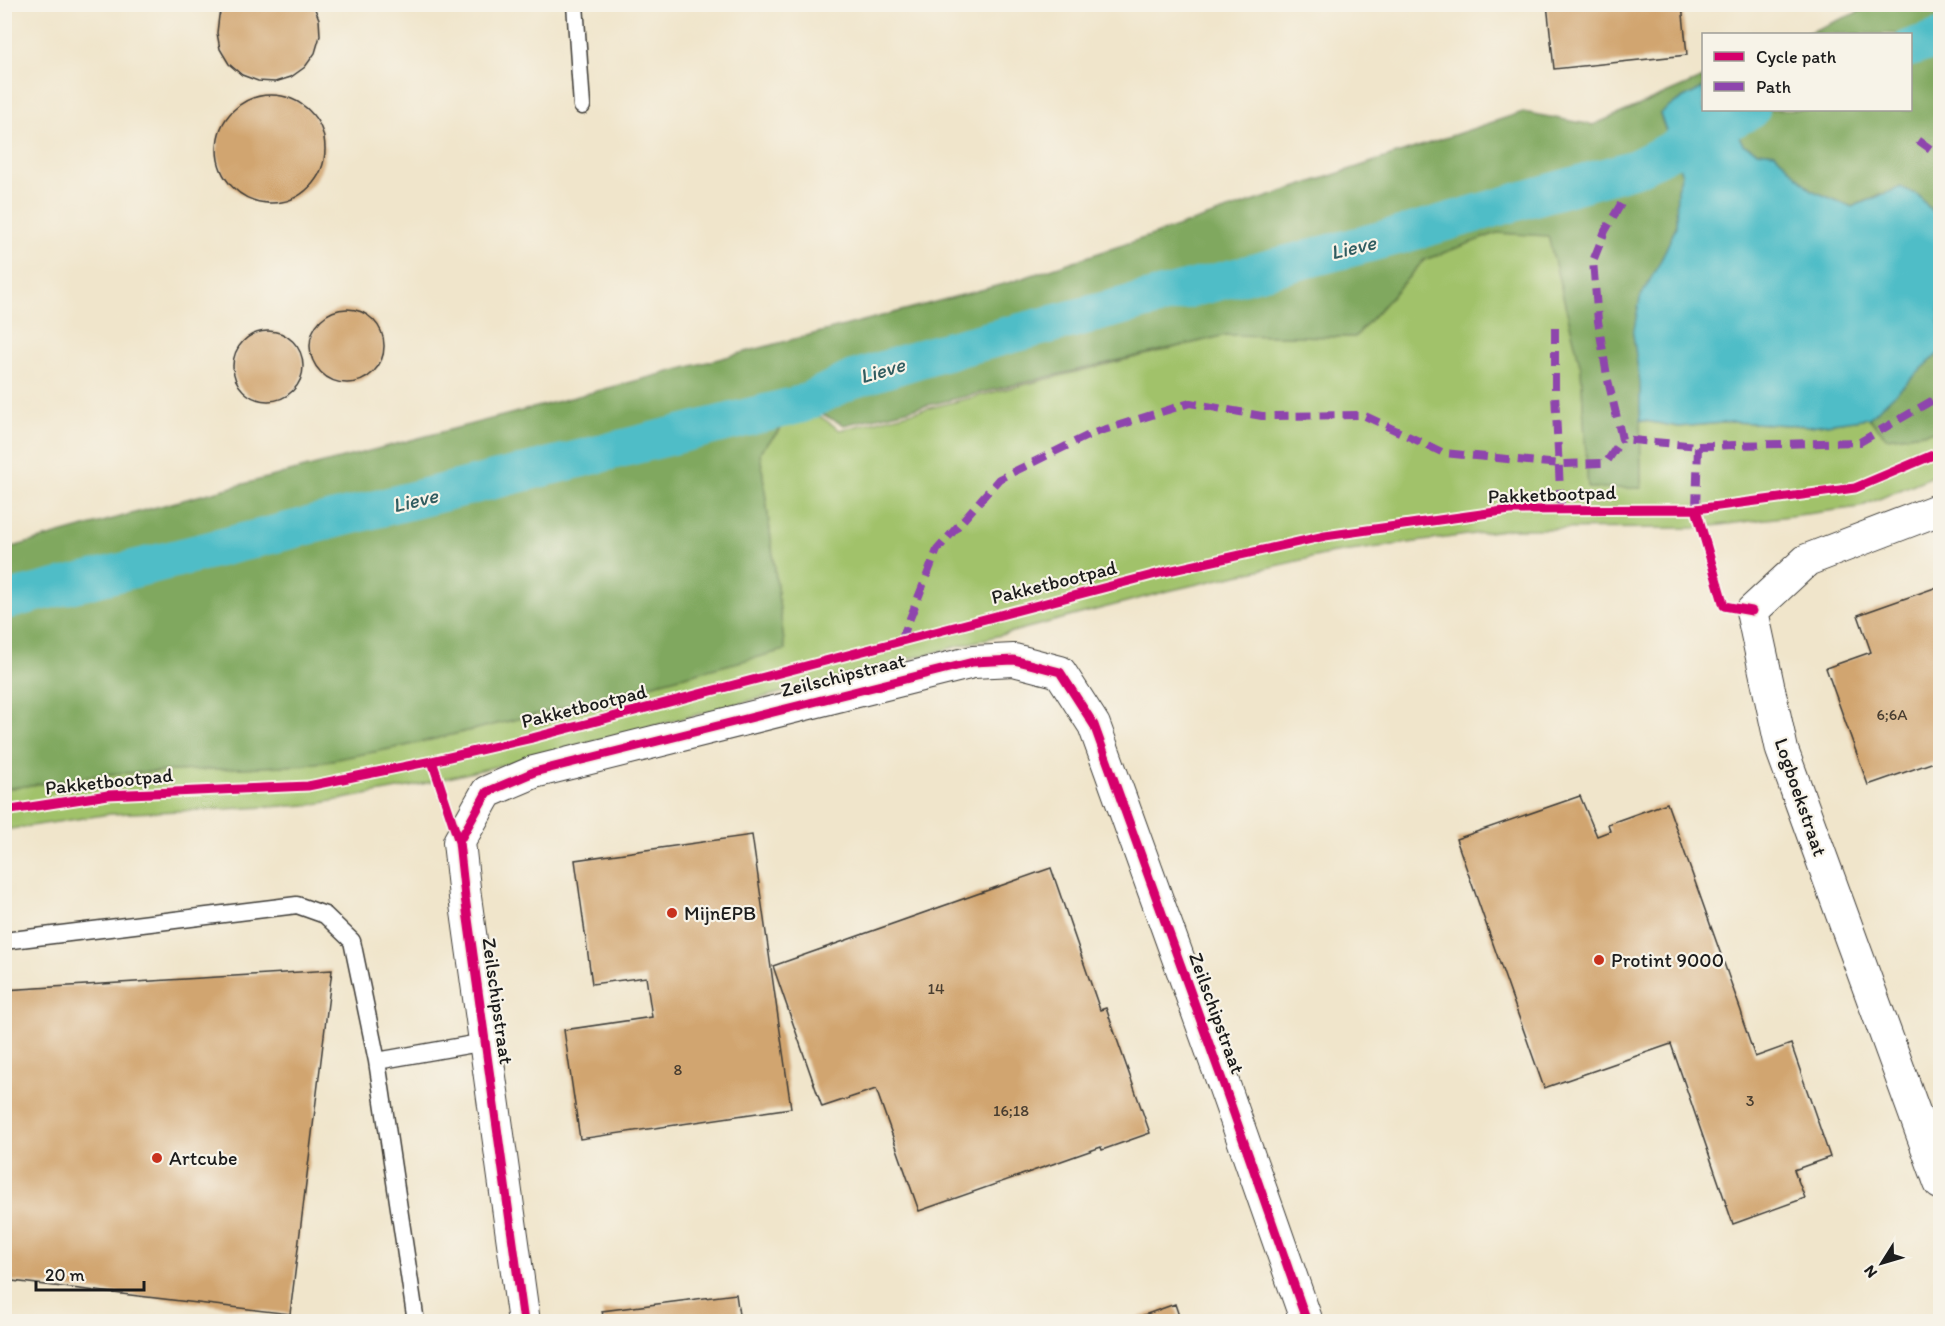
<svg xmlns="http://www.w3.org/2000/svg" width="1945" height="1326" font-family="Itim,sans-serif">
<rect width="100%" height="100%" fill="#f7f3e8"/>
<filter id="ink" filterUnits="userSpaceOnUse"><feTurbulence type="fractalNoise" baseFrequency=".0167" numOctaves="2"/><feDisplacementMap in="SourceGraphic" scale="12" xChannelSelector="R" yChannelSelector="G"/><feConvolveMatrix kernelMatrix="1 2 1 2 8 2 1 2 1" color-interpolation-filters="sRGB"/></filter>
<filter id="wash" filterUnits="userSpaceOnUse"><feTurbulence type="fractalNoise" baseFrequency=".008" numOctaves="4" result="noise"/><feDisplacementMap in="SourceGraphic" scale="24" xChannelSelector="R" yChannelSelector="G"/><feGaussianBlur stdDeviation="1.35" result="paint"/><feColorMatrix in="noise" values="0 0 0 0 0 0 0 0 0 0 0 0 0 0 0 0 0 1.4 0 .05"/><feComposite in="paint" operator="in"/></filter>
<g filter="url(#wash)">
<rect width="100%" height="100%" fill="#f0e5cb"/>
<path fill="#a1c26b" stroke="#5e6f44" stroke-width="1.5" d="M1497,233L1548,235L1581,368L1588,488H1641L1640,420L1679,427L1732,422L1811,426L1869,418L1887,438L1936,431L1940,428V473L1860,507L1697,528L1511,529L1328,554L1168,591L536,757L414,786L310,805L110,814L5,830V789L105,774L305,765L405,746L526,717L785,650L760,452L802,404L840,430L1226,335L1355,337L1424,260Z"/>
<path fill="#80a85f" stroke="#4e623e" stroke-width="1.5" d="M1875,5H1940V210L1935,216L1918,195H1879L1852,207L1811,190L1775,153L1757,151L1743,144L1722,110H1910V34H1805Z
M1703,78V88L1676,102L1660,115L1682,175L1677,189L1676,227L1660,262L1633,334L1640,383L1641,488H1588L1581,368L1548,236L1497,233L1424,260L1355,337L1226,335L844,425L802,405L760,452L785,650L526,717L405,746L305,765L106,774L5,789V549L149,509L1011,282L1523,112L1593,125Z
M1940,352V428L1936,431L1887,438L1869,418Z"/>
<path fill="#4fbdc7" stroke="#366c72" stroke-width="1.5" d="M1703,88L1704,110H1722L1743,144L1757,151L1775,153L1811,190L1852,207L1901,187L1918,195L1935,215L1940,210V352L1869,418L1811,426L1732,422L1679,427L1640,420V383L1633,334L1640,298L1660,262L1676,227L1677,189L1682,175L1660,114L1676,102Z"/>
<g fill="none" stroke-linecap="round" stroke-linejoin="round">
<path stroke="#4fbdc7" stroke-width="38" d="M1910,48L1940,38
M4,601L802,404L851,380L935,354L1401,235L1636,168L1751,110"/>
</g>
<g id="blocks">
<path fill="#d1a56f" d="M224,4H313L319,19L320,36L315,53L305,67L291,77L275,82L258,81L242,75L229,64L220,49L217,33L219,16Z
M1547,4H1682L1687,55L1554,69Z
M217 149a54 54 0 1 1 108 0a54 54 0 1 1-108 0Z
M310 346a37 37 0 1 1 74 0a37 37 0 1 1-74 0Z
M233 366a35 35 0 1 1 70 0a35 35 0 1 1-70 0Z
M1940,586V760L1868,785L1826,668L1871,652L1858,615Z
M1580,796L1597,836L1610,831L1608,824L1667,803L1741,1011L1743,1018L1742,1019L1755,1057L1791,1044L1830,1157L1794,1170L1805,1198L1733,1224L1671,1044L1544,1088L1456,839Z
M752,835L791,1108L580,1139L564,1030L652,1017L646,977L592,984L575,860Z
M1051,868L1100,1010L1106,1008L1150,1133L1102,1150L1101,1147L919,1211L876,1089L822,1107L773,966Z
M332,970L290,1314L4,1280V990Z
M736,1294L740,1322H604L602,1311Z
M1175,1304L1181,1322H1127V1321Z"/>
</g>
</g>
<g filter="url(#ink)">
<use href="#blocks" fill-opacity="0" stroke="#3c3a36" stroke-width="1.5"/>
<g fill="none" stroke-linecap="round" stroke-linejoin="round">
<defs>
<path id="lane" d="M575,4L582,106
M4,941L297,905L325,915L352,941L377,1061
M416,1322L377,1061L485,1042"/>
<path id="street" d="M1940,509L1807,560L1752,611L1782,750L1940,1183
M524,1322L465,897L459,842L487,792L534,772L973,662L1014,660L1060,672L1094,725L1225,1088L1307,1322"/>
</defs>
<use href="#lane" stroke="#3c3a36" stroke-width="19"/>
<use href="#street" stroke="#3c3a36" stroke-width="34"/>
<use href="#lane" stroke="#fff" stroke-width="16"/>
<use href="#street" stroke="#fff" stroke-width="32"/>
<path stroke="#8e44ad" stroke-width="8" stroke-dasharray="15 8" stroke-linecap="butt" d="M1918,140L1940,156
M1621,204L1605,231L1593,261L1598,321L1607,376L1622,439L1698,446L1696,509
M1555,328V393L1561,509
M1698,446L1860,442L1940,396
M901,641L937,550L999,479L1091,434L1190,403L1262,416L1363,415L1444,453L1560,464L1606,463L1622,439"/>
<defs>
<path id="cycleway" d="M1696,509L1724,606L1752,611
M432,761L459,842
M4,811L108,795L308,786L432,761L532,738L1164,572L1325,536L1510,510L1696,509L1855,488L1940,452
M524,1322L465,897L459,842L487,792L534,772L973,662L1014,660L1060,672L1094,725L1225,1088L1307,1322"/>
</defs>
<use href="#cycleway" stroke="#f7f3e8" stroke-width="13"/>
<use href="#cycleway" stroke="#d6006c" stroke-width="9"/>
</g>
</g>
<g fill="#c8321e" stroke="#f7f3e8" stroke-width="2">
<circle cx="672" cy="913" r="6"/>
<circle cx="1599" cy="960" r="6"/>
<circle cx="157" cy="1158" r="6"/>
</g>
<g text-anchor="middle" dominant-baseline="central" stroke-width="4.5" stroke-linejoin="round" paint-order="stroke">
<g font-size="16" fill="#493e31">
<text x="1892" y="714">6;6A</text>
<text x="936" y="988">14</text>
<text x="678" y="1069">8</text>
<text x="1750" y="1100">3</text>
<text x="1011" y="1110">16;18</text>
</g>
<g font-size="20" fill="#1c1c1c" stroke="#f7f3e8">
<text transform="translate(1552 494) rotate(-2)">Pakketbootpad</text>
<text transform="translate(1054 582) rotate(-14)">Pakketbootpad</text>
<text transform="translate(843 675) rotate(-14)">Zeilschipstraat</text>
<text transform="translate(584 706) rotate(-14)">Pakketbootpad</text>
<text transform="translate(109 781) rotate(-6)">Pakketbootpad</text>
<text transform="translate(1801 797) rotate(71)">Logboekstraat</text>
<text transform="translate(498 1001) rotate(82)">Zeilschipstraat</text>
<text transform="translate(1217 1013) rotate(70)">Zeilschipstraat</text>
</g>
<g font-size="20" fill="#1c1c1c" stroke="#f7f3e8" text-anchor="start">
<text x="684" y="913">MijnEPB</text>
<text x="1611" y="960">Protint 9000</text>
<text x="169" y="1158">Artcube</text>
</g>
<g font-size="21" font-style="italic" fill="#305c60" stroke="#f7f3e8">
<text transform="translate(1353 247) rotate(-14)">Lieve</text>
<text transform="translate(882 370) rotate(-17)">Lieve</text>
<text transform="translate(415 500) rotate(-14)">Lieve</text>
</g>
</g>
<rect width="1945" height="1326" fill="none" stroke="#f7f3e8" stroke-width="24"/>
<rect x="1702" y="33" width="210" height="78" fill="#f7f3e8" stroke="#9f9d96" stroke-width="1.5"/>
<rect x="1714" y="52" width="30" height="9" fill="#d6006c" stroke="#9f9d96" stroke-width="1.5"/>
<text x="1756" y="63" font-size="18" fill="#1c1c1c">Cycle path</text>
<rect x="1714" y="82" width="30" height="9" fill="#8e44ad" stroke="#9f9d96" stroke-width="1.5"/>
<text x="1756" y="93" font-size="18" fill="#1c1c1c">Path</text>
<g transform="translate(1882 1263) rotate(233)" stroke="#f7f3e8" stroke-width="4.5" paint-order="stroke">
<path d="M0-4.5L10 22L0 15L-10 22Z" fill="#1c1c1c"/>
<text y="-9" font-size="16" font-weight="bold" text-anchor="middle" fill="#1c1c1c">N</text>
</g>
<path d="M36 1281v9h108v-9" fill="none" stroke="#1c1c1c" stroke-width="3"/>
<text x="45" y="1281" font-size="18" fill="#1c1c1c" stroke="#f7f3e8" stroke-width="4.5" paint-order="stroke">20 m</text>
</svg>
